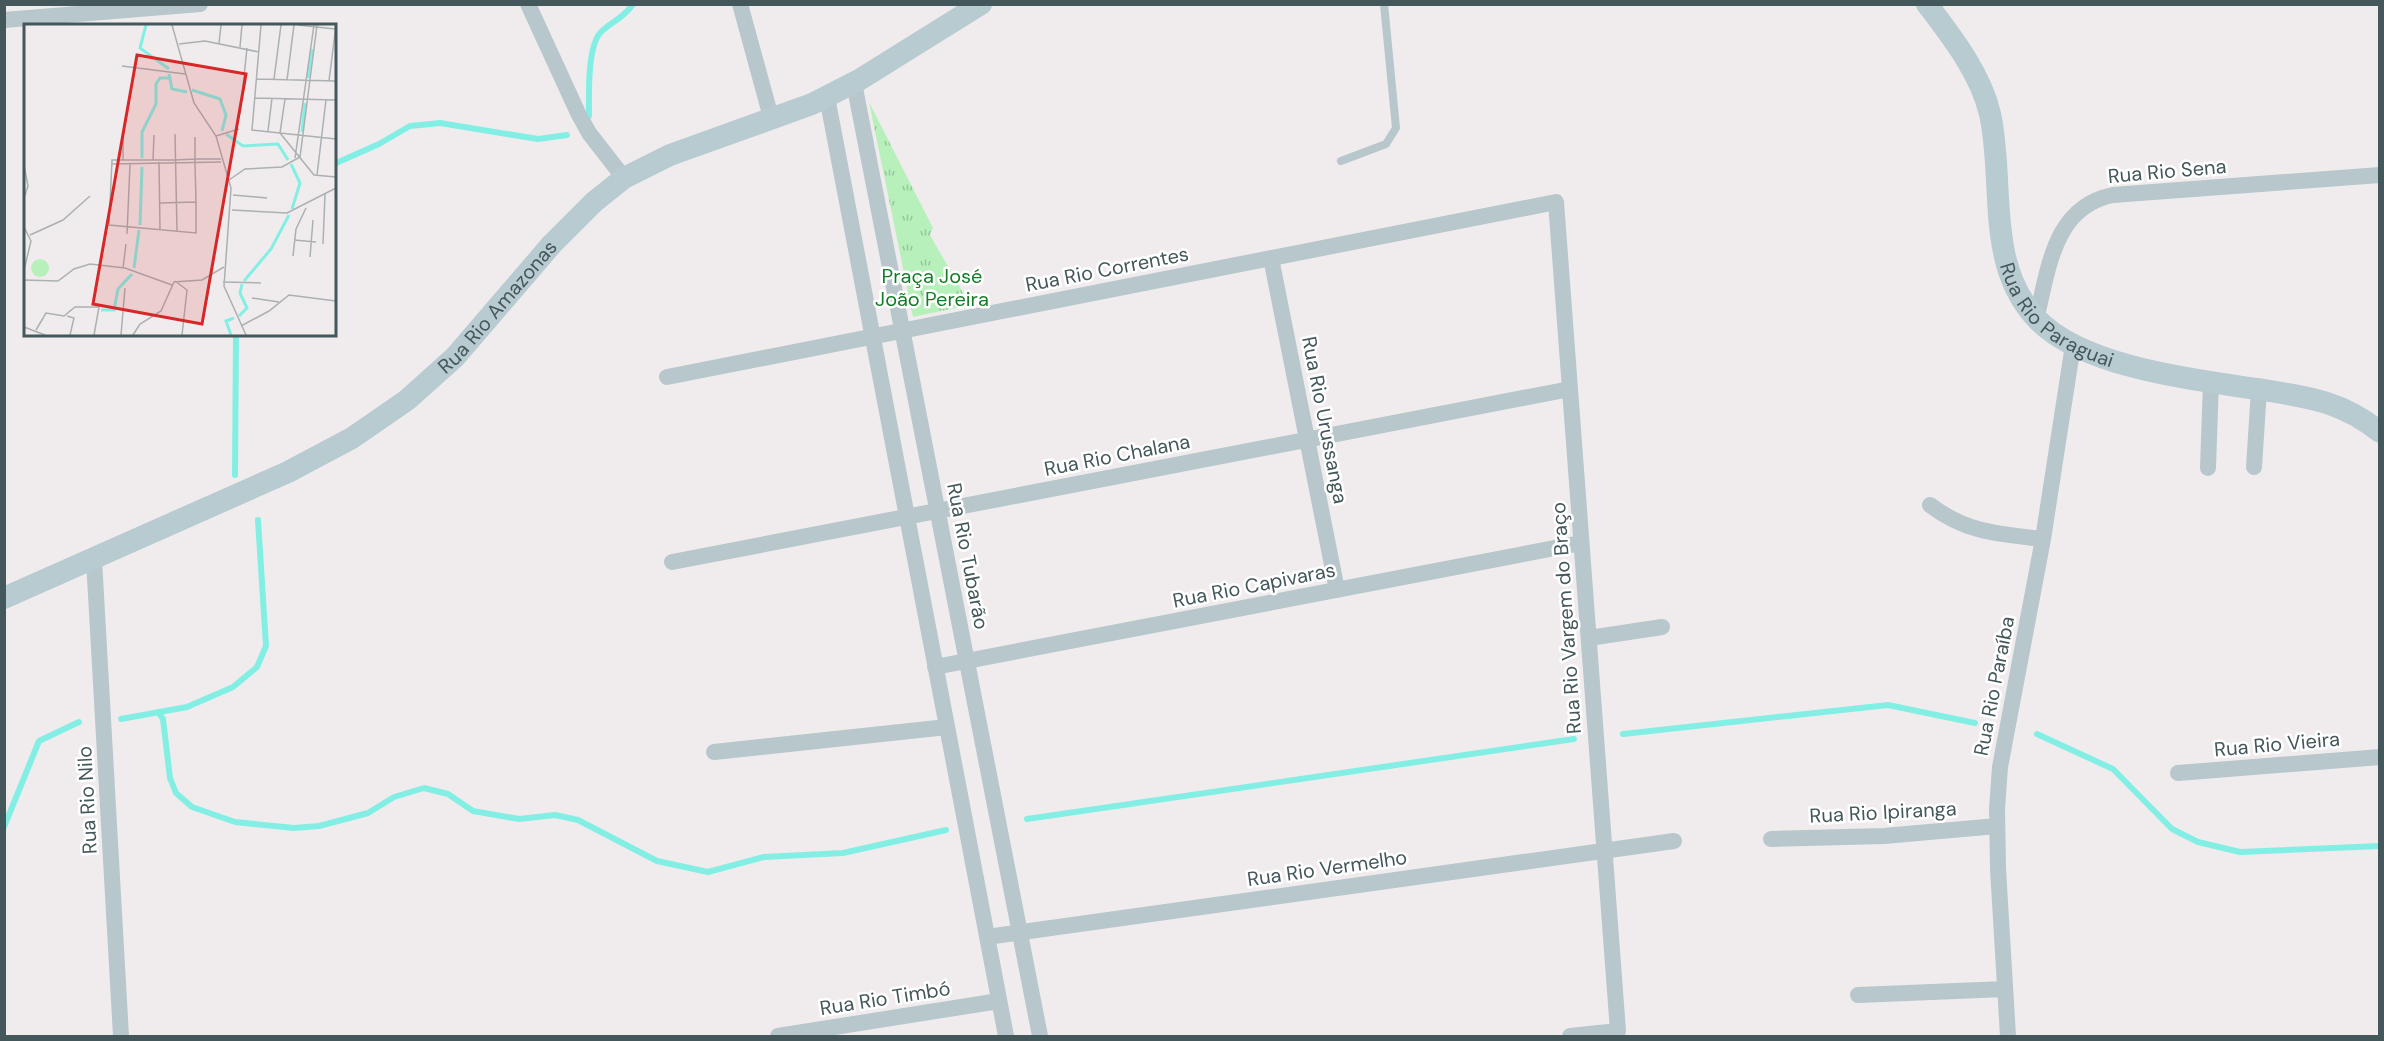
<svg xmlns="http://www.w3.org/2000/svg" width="2384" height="1041" font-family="'DM Sans',sans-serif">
<defs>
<pattern id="park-tufts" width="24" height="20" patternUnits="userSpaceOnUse" patternTransform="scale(1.5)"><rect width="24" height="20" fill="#b8f0bc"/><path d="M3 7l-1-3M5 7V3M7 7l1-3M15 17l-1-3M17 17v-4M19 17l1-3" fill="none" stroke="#97c59c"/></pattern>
</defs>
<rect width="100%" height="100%" fill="#f0eced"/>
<path fill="url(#park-tufts)" d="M869,102L933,228L930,235L970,305L913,317Z"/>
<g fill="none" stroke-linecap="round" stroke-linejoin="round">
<path stroke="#83efe4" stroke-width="6" d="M589,116C589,96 587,46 601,32C612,21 623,19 633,4
M334,164L379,144L410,126L440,123L538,139L567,135
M235,475L236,334
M158,712L163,719L170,778L176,793L192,807L235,822L294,828L319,826L368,813L394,797L424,788L448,794L473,811L519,819L555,815L578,820L657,861L708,872L764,857L843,853L946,830
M121,719L187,707L233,687L257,667L266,646L258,520
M1623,734L1888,705L1975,723
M2037,734L2113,769L2172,829L2198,842L2240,852L2380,846
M1027,819L1574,739
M4,827L39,741L79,722"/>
<path stroke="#b7c7cb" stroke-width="8" d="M1341,161L1386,144L1396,128L1384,4"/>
<path stroke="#b7c7cb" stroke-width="16" d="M528,4L578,113L589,133L624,178
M740,4L772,121
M4,20L200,4
M854,83L1040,1036
M827,97L1006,1036
M1271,258L1337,590
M2036,319C2049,269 2053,207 2113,195L2380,175
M667,377L1556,202L1618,1031L1570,1036
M2254,467L2259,389
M2208,468L2211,381
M1930,505C1967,533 1999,534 2043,539
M94,560L121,1036
M672,562L1570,389
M1589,638L1662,627
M935,667L1581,543
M714,752L947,727
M2178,773L2380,757
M1771,839L1884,836L1997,826
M987,937L1674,841
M1858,995L2005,989
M778,1036L999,1001
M2008,1036L1998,869L1997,809L2000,767L2043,539L2073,345"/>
<g stroke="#b7cbd0" stroke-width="22">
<path id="s1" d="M1927,4C1952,37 1981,74 1990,114C2005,182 1985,263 2036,318C2081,367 2194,380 2257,389C2306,397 2340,400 2380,432"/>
<path id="s2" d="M4,598L288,472L352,438L407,400L455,357L552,244L594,202L624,178L670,155L812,104L859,80L981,4"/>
</g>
</g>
<g text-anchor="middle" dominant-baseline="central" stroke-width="5" stroke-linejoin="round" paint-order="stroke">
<g font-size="20" fill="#44575b" stroke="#fff">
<text transform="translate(2167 171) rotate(-5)">Rua Rio Sena</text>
<text transform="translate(1107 269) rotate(-11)">Rua Rio Correntes</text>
<text stroke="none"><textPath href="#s2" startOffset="580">Rua Rio Amazonas</textPath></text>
<text stroke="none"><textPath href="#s1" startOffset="354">Rua Rio Paraguai</textPath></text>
<text transform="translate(1325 420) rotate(79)">Rua Rio Urussanga</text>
<text transform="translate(1117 455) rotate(-11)">Rua Rio Chalana</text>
<text transform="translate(968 556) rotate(79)">Rua Rio Tubarão</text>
<text transform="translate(1254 585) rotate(-11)">Rua Rio Capivaras</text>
<text transform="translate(1566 618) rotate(-94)">Rua Rio Vargem do Braço</text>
<text transform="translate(1994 686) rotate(-79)">Rua Rio Paraíba</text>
<text transform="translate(2277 744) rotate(-5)">Rua Rio Vieira</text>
<text transform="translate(87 800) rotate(-93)">Rua Rio Nilo</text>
<text transform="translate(1883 812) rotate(-3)">Rua Rio Ipiranga</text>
<text transform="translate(1327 868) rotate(-8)">Rua Rio Vermelho</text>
<text transform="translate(885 998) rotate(-9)">Rua Rio Timbó</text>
</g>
<g font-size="20" fill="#137e27" stroke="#fff">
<text x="932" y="276">Praça José<tspan x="932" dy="23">João Pereira</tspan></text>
</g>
</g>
<g transform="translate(24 24)">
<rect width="312" height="312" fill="#f0eced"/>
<path d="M7 244a9 9 0 1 1 18 0a9 9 0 1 1-18 0Z" fill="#b8f0bc"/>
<path fill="none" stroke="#83efe4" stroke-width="3" d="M122,1L116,24L145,45M145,50L148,65L163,68M284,54L288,25M168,66L196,75L202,91L198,107M278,108L281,79M202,110L219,122L254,120L264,136M118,134V108L132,80V60L136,54H145M267,140L276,159L268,185M116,201L118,143M110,244L115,206M220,257L247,225L265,191M77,286H90L94,265L108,250M215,292L223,284L216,269L218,260M207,311L202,297L210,294"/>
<path fill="none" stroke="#abb0b3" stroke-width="1.5" d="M148,1L170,79L192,112L207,164L200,262L222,311M237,1L228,106L312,115M274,1L311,5M195,19L197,1M155,20L181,17L235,28M216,23L218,1M98,42L161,50M233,55L312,57M250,55L257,1M263,56L270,1M305,57L312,1M231,74L312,76M261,75L256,109L290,151L312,153M216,90L223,24M244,107L248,74M151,110L153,207M192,112L215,105M171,113V139L172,178V209L85,201L88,136H151L171,135H197M271,134L290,1M99,136V107M129,136L130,111M135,138L136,206M88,140L197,138M0,141L4,162L0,174M293,151L302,76M205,156L221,145L258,143L276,133L293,1M209,171L243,174M136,179L172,178M208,186L263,189L312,164M0,203L7,217L0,246M103,210L106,140M6,211L39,196L66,172M270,216L292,218M299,220L301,170M269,232L272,205L282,184M286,233L289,196M99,244L102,220M0,256L34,257L50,245L66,240L101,244L148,261M151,257L163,266L158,311M199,258L237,259M228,274L255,278M43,292L50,294L46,311M217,302L245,287L265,271L312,277M0,303L21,311M12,306L22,289L40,292L51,283H75L70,311M97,311L101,264M109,311L116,300L137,287L150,258L178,256L200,243"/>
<path fill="#d62828" fill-opacity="0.15" stroke="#d62828" stroke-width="3" d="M113,31L222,50L178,300L69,280Z"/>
<rect width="312" height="312" fill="none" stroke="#44575b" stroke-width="3"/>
</g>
<rect width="2384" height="1041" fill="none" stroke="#44575b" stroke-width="12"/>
</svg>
